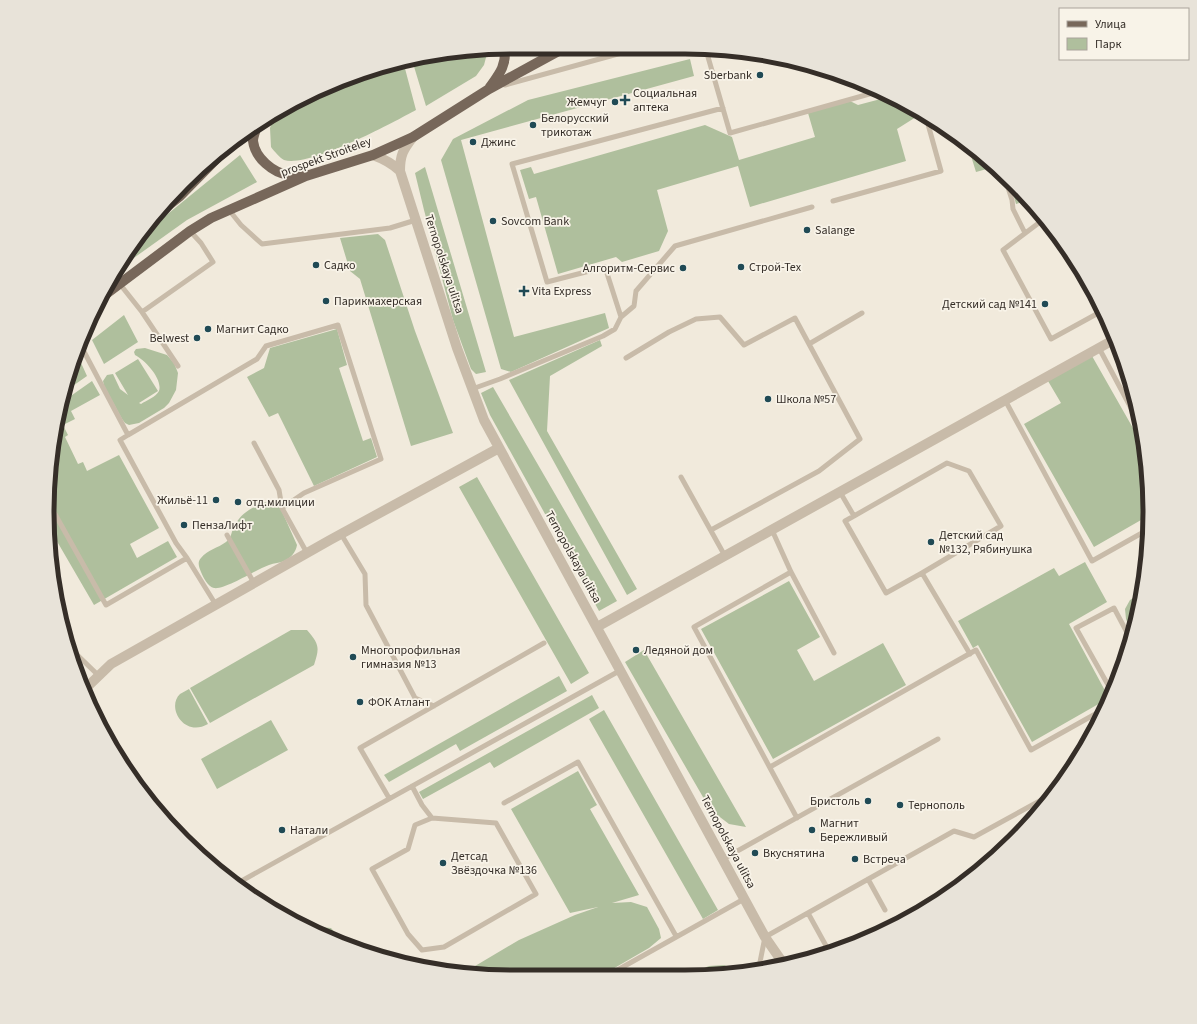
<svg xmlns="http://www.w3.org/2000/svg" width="1197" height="1024" font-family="'Source Sans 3',sans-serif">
<rect width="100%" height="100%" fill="#f1eadc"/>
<path fill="#afbf9d" d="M488,50L484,65L476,76L426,106L412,60Z
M690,59L694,76L461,140L514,337L605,313L609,328L511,372L501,369L441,160L453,139L528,100Z
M403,61L416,110C392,123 309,168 284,160C280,158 274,151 271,147L270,128L274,117L306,95L392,63Z
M892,96L913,109L916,117L897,129L906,161L750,207L738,166L657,190L668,231L659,251L622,262L616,257L558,274L536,197L529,199L520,170L531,167L534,174L705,125L732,137L739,160L815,137L808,113L850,101L858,105Z
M967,143H968L994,167L976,172Z
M240,155L257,182L187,220L117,270L125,253L142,235Z
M425,167L486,372L476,374L471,369L453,320L424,210L415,173Z
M1010,182L1029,200L1016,204Z
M378,234L385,240L415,331L453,433L411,446L360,279L350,271L340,238Z
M124,315L138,342L104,364L92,340Z
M337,329L347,365L339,368L363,441L371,438L377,457L314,486L278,413L269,417L247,377L264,368L270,348Z
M600,340L602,346L550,376L547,431L637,589L627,595L509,380Z
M145,348L167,355L174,363L178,373L176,390L169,403L164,408L139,423L129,425L125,423L122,419L104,386L103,381L107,375L113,374L120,389L128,395L115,373L138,359L158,391L139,403L141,404C147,400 156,397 159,391C163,379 145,360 135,355L134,352L136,349Z
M77,354L87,376L67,390Z
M1092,356L1146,451L1148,516L1094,547L1024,424L1061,403L1048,381Z
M92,381L100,395L71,411L75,419L63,425L68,435L65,437L78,464L83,462L87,471L119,455L159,528L130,544L137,558L168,541L177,557L94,605L51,531V451L65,400Z
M493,387L617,601L599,611L490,415L481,393Z
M477,477L589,673L571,684L459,487Z
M264,502L275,503L281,509L297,545C296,552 291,558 284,561C280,563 274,563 269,565C257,569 225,590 214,588C208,587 203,577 201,572C199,567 197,562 201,558C207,550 218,548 226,542C231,538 231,534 233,529C240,513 250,509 264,502Z
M1085,562L1107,602L1069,624L1109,698L1032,742L978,645L973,648L958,621L1054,568L1059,576Z
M789,581L820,637L797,650L814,681L883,643L906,685L773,759L701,629Z
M1141,593L1134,632L1133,636L1126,619L1125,609L1130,600Z
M291,630H307C319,644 320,647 314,665L210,723L190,688Z
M644,650L746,827L729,824L712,811L707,804L625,662Z
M559,676L567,691L460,751L456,744L389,782L384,775Z
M189,689L208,724C184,738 166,707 180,694C183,692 186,691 189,689Z
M592,695L599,708L494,768L490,762L423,799L419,792Z
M604,710L718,910L703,919L589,719Z
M271,720L288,750L217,789L201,759Z
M578,771L597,805L590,809L639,895L612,903L631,902L647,907L659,929L661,938L649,948L611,970L592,977L579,976L575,974L564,973L555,970L546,969H535L516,977L465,972L519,940L575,915L598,907L570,913L511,809Z
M320,927L331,928L337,935L342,944L334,942L313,931Z
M724,965L733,969L735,972L716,976H683L709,966Z"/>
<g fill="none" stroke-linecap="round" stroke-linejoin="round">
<path stroke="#c8bba9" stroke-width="5" d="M706,50L730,133L880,91
M505,85L636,49
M1005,178L1012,200L1013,209L1025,233
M833,201L941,171L926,117
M229,210L241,225L262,244L390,228L416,220
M1044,219L1003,250L1051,339L1102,311
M119,283L142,312L178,366
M142,312L213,262L201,243L190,231
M621,317L605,267L547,282L512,164L723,108
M80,344L128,435L120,440L176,543L187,558L216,605
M809,344L862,313
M1099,348L1140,425
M626,358L669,332L696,319L720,317L744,345L795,318L860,439L819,471L711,530
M472,389L500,379L603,336L615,329L621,317L634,306L636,291L675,246L812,207
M1005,400L1092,561L1149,529
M128,435L257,359L266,346L338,325L381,459L304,493L282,508
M254,443L279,490L282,508L307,553
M681,477L725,556
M840,492L854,516L845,521L886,593L922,573L970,654
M55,514L106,605L187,558
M854,516L947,463L969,471L1001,526L922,573
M772,530L791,572L834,653
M341,534L365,574L366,605L415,698L434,706
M227,535L254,583
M791,572L694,627L797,818
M64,629V630
M68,646L99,676
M1112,692L1076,628L1114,608L1131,640
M770,767L976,650L1031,750L1106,708
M412,786L422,805L432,818L496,823L536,894L444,947L422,950L408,934L372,869L408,849L415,825L432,818
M389,798L360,748L544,643
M504,803L578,762L676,936
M723,859L938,739
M868,879L885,910
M236,884L621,670
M808,913L830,953
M759,967L765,937L954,831L974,837L1056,792
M534,977L538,975
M605,977L744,899"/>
<path stroke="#c8bba9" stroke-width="10" d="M413,137C403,150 400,155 400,171L457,348L484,420L765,937L783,963
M373,155C384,159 392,163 400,171
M597,627L1115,339
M85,689L111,664L330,540L499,448"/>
<path stroke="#77675a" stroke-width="10" d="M490,87C500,73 506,66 505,48
M256,129C255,132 253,137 253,141C255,158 273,173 289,175C293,176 298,176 302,176
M165,208L180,196L229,146
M102,297L190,231L211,218L306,176L373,155L413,137L489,89L564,48"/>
</g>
<g fill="#204a55" stroke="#f8f3e8" stroke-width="1.5">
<circle cx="760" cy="75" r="4"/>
<path d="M623 94h4v4h4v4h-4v4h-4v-4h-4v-4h4z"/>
<circle cx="615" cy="102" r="4"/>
<circle cx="533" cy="125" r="4"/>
<circle cx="473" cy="142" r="4"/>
<circle cx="493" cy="221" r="4"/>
<circle cx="807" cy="230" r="4"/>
<circle cx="316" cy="265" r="4"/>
<circle cx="741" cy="267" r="4"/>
<circle cx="683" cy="268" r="4"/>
<path d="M522 285h4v4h4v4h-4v4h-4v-4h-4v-4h4z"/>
<circle cx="326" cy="301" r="4"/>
<circle cx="1045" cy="304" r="4"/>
<circle cx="208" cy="329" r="4"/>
<circle cx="197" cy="338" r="4"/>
<circle cx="768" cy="399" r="4"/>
<circle cx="216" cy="500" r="4"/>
<circle cx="238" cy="502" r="4"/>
<circle cx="184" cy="525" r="4"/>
<circle cx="931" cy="542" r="4"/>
<circle cx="636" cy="650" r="4"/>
<circle cx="353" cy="657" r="4"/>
<circle cx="360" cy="702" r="4"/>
<circle cx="868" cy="801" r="4"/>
<circle cx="900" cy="805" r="4"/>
<circle cx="282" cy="830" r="4"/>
<circle cx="812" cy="830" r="4"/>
<circle cx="755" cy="853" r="4"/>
<circle cx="855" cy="859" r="4"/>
<circle cx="443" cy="863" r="4"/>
</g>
<g text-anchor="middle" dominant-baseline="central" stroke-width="3.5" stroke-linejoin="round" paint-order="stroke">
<g font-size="12" fill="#352e28" stroke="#f8f3e8" text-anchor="start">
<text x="752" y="75" text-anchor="end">Sberbank</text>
<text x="633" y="93">Социальная<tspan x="633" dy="14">аптека</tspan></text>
<text x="607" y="102" text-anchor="end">Жемчуг</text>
<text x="541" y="118">Белорусский<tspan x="541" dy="14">трикотаж</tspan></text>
<text x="481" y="142">Джинс</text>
<text x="501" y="221">Sovcom Bank</text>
<text x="815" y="230">Salange</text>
<text x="324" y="265">Садко</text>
<text x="749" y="267">Строй-Тех</text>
<text x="675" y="268" text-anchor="end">Алгоритм-Сервис</text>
<text x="532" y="291">Vita Express</text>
<text x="334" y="301">Парикмахерская</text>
<text x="1037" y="304" text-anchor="end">Детский сад №141</text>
<text x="216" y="329">Магнит Садко</text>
<text x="189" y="338" text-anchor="end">Belwest</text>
<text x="776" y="399">Школа №57</text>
<text x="208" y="500" text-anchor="end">Жильё-11</text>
<text x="246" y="502">отд.милиции</text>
<text x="192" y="525">ПензаЛифт</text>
<text x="939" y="535">Детский сад<tspan x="939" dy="14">№132, Рябинушка</tspan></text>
<text x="361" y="650">Многопрофильная<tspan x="361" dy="14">гимназия №13</tspan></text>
<text x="644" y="650">Ледяной дом</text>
<text x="368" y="702">ФОК Атлант</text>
<text x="860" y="801" text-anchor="end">Бристоль</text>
<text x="908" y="805">Тернополь</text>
<text x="820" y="823">Магнит<tspan x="820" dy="14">Бережливый</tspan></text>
<text x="290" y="830">Натали</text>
<text x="763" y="853">Вкуснятина</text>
<text x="451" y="856">Детсад<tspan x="451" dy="14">Звёздочка №136</tspan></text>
<text x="863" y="859">Встреча</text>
</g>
<g font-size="12" fill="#352e28" stroke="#f8f3e8">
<text transform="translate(326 157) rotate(-20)">prospekt Stroiteley</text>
<text transform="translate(444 264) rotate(72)">Ternopolskaya ulitsa</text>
<text transform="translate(573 557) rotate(61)">Ternopolskaya ulitsa</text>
<text transform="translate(728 842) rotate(62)">Ternopolskaya ulitsa</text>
</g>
</g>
<path d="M0 0H1197V1024H0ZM512 54H685A458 458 0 0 1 1143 512V512A458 458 0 0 1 685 970H512A458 458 0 0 1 54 512V512A458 458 0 0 1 512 54Z" fill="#e8e3d9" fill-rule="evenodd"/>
<path fill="none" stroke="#352e28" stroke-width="5" d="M512 54H685A458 458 0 0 1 1143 512V512A458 458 0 0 1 685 970H512A458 458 0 0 1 54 512V512A458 458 0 0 1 512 54Z"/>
<rect x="1059" y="8" width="130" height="52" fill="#f8f3e8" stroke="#aaa49b"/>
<rect x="1067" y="21" width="20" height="6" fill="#77675a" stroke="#aaa49b"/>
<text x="1095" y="28" font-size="12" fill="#352e28">Улица</text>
<rect x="1067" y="38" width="20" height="12" fill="#afbf9d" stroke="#aaa49b"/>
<text x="1095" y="48" font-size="12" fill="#352e28">Парк</text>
</svg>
